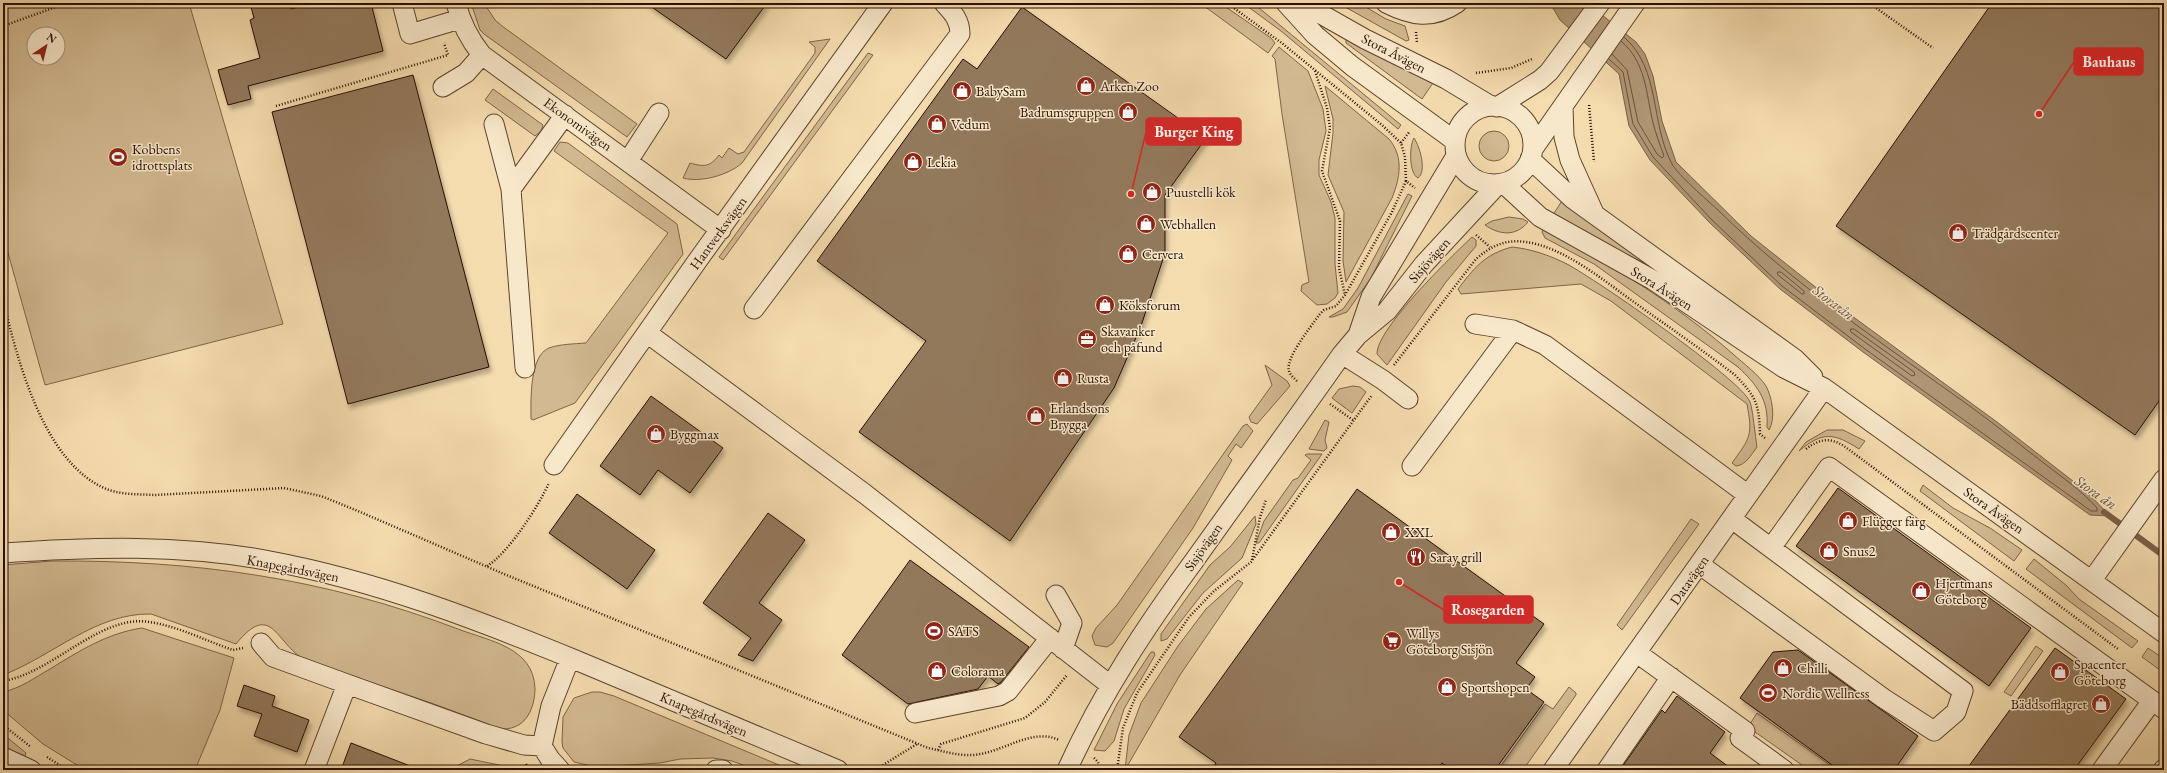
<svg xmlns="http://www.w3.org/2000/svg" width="2167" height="773" font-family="'EB Garamond',serif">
<defs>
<filter id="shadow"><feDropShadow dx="2.5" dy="4.5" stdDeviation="2" flood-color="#0004"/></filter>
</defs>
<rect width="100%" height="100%" fill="#f5dcae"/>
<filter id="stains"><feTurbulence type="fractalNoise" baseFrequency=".005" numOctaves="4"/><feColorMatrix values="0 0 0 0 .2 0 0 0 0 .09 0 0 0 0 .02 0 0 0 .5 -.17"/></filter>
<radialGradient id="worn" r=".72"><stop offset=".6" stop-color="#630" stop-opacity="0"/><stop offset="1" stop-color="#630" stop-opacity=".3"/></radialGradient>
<path fill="#d2b991" stroke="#7e644a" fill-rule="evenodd" d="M3,3H189L283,324L45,385L3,235ZM34,34H58V58H34Z
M471,3H484L495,20L502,26L637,124L627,137L484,34L480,30Z
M1200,3H1220L1271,38L1275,43L1268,53Z
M1243,3H1253L1401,125L1398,129L1281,31Z
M1338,3H1359L1386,19L1405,26L1409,40L1406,41Z
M830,39L742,163C729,175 700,183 683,178L690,163C704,167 710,167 719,155L722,158L729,148L738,154L744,152L815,53V47L809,42Z
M1346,39L1435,80L1422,99L1346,43Z
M1279,47L1308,71L1323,109L1326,131L1319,160V175L1331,202L1335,218V264L1338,293L1335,298L1327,304L1317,305L1301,291L1302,285L1309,282L1282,114L1275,59L1272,56Z
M868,53L873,55L723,260L719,257Z
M1325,86L1389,139C1404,157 1400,178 1392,198L1346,282L1343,261L1344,212L1328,175L1333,133V119Z
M493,89L543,125L541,131L535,136L485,100Z
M1479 146a15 15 0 1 1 30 0a15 15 0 1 1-30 0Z
M1414,138C1420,147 1427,171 1418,178C1409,174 1409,146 1414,138Z
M560,142L568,143L677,224L683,254L575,403L533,420L531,419C531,401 529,356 549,348C560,344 574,344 586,343L668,233L554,151Z
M1408,194L1412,196L1371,278L1347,312L1333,317H1329L1343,309L1358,288Z
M1564,198L1648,265L1552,216Z
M1509,217L1523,219L1528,222C1516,237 1499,235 1485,225L1492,221Z
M1544,228C1610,264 1676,304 1733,354C1744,364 1758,374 1766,386C1772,397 1776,418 1769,430L1767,427C1769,400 1757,385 1738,367L1594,264L1545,238L1542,232Z
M1472,237L1476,240V246L1446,282L1387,365L1377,354C1376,329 1452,256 1472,237Z
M1512,247C1531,249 1549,255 1567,264C1595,279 1741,379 1750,402C1753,410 1755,436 1757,447C1751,455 1746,465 1736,466L1732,463C1750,438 1753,436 1747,404L1611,301L1581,284L1461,294L1458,289C1474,268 1485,254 1512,247Z
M1265,365L1287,381L1290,386L1257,424L1251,422L1249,417L1272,385Z
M1353,386L1360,387L1366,392L1352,413L1332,398L1339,389Z
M1325,420L1329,422L1325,440L1327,448L1324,451L1309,449Z
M1247,424L1253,431L1241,448L1236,444L1228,456L1232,460L1193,528L1113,643L1107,647L1095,645L1092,636L1096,628L1117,605L1243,426Z
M1827,430H1843L1865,441L1859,449C1834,433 1823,431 1799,451L1806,442Z
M1307,454H1322L1259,543H1256L1264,521L1293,480L1298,478L1311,460L1305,455Z
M1923,485L1953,508L1990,528L2022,550L2014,561L1920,491Z
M1255,516L1256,524L1242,558L1203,593L1167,639L1161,641V634L1210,565L1230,547Z
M1691,519L1699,524L1622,630L1617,625Z
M2034,559L2067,586L2079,599L2138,641L2132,648L2026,569Z
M52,561C195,560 324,578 458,629C489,641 534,647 535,689C535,700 531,717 520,724C514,728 509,729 501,729L434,704L305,660C275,643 272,600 236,644L151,614C95,613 53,656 3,675V565Z
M1238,580L1243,583L1180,675L1125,770L1129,735L1141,703L1178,646L1206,609Z
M142,628L234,658L220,710L195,770H85L43,744L3,710V692C21,688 34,678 50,669C79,651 108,633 142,628Z
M2036,646L2043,651L2011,696L2004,692Z
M2148,648L2164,659V673L2142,657Z
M1151,652H1154L1155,655L1124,709L1114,741L1105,751L1094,750L1117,704Z
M1569,687L1576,693V695L1523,770H1498L1545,704L1553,709Z
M592,692H600L614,696L791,770H757L732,761L713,758L680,759L660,763L595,767L574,762L563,748L562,742L563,717L574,698Z
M1757,713L1837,770H1809L1748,727Z
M3,734L26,753L25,756L3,747Z
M470,759L509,767L512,770H454L455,767Z"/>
<path fill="#b09674" stroke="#7a6047" d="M1550,3H1587L1636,42L1645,54L1653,76L1662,121L1676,162L1751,236L1852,316L1997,422L2087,492L2110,516L2090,515L1863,352L1780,289L1710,223L1650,160L1629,126L1619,74L1560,20Z"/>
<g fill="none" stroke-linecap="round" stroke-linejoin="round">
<path stroke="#6c523c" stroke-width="1" d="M1612,54L1627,70L1638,122L1657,154L1662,158L1664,156C1660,145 1656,134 1653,123C1646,93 1646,62 1621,41
M1609,59L1623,72L1633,124L1653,157L1712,220L1782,286L1865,349L2091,511H2097V508C2082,491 2063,478 2045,464C2020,445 1996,425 1971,407C1885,345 1794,285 1718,210C1707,200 1678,175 1672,164C1650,123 1661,69 1624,37
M1778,272H1781L1804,291V294H1802L1778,275Z
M1851,329H1854L1914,372L1915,375L1912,376L1851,332Z"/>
<path stroke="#7a6047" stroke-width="6" d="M2104,512L2164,556"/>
</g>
<path fill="#93795c" stroke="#290e03" filter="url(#shadow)" d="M250,3H289L291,9L313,3H371L383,51L248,86L251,99L228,105L218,70L260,58L250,20L254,18Z
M646,3H767L726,59Z
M1992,3H2164V394L2135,435L1836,226Z
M1022,7L1206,138L1165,195V253L1141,326L1114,388L1010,541L859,432L926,341L817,261L963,59L977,69Z
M413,75L489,367L348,404L272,112Z
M651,396L723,448L690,493L658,470L640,495L600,466Z
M1838,488L2031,628L1989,686L1796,546Z
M1357,489L1544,624L1516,663L1535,677L1526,689L1544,702L1495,770H1452L1442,763L1438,770H1212L1216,763L1179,737Z
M577,494L655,550L627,589L549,533Z
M768,513L805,540L759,603L782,620L753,661L738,655L751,638L703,603Z
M910,560L1029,647L1001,682L998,684L988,676L978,689L908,704L842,655Z
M2055,648L2126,699L2074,770H1966Z
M1798,650L1918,736L1894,770H1839L1740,698L1773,652Z
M244,685L275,696L272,706L309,720L297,752L254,736L262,714L237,706Z
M1677,696L1725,732L1710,753L1733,770H1620L1662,710L1665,713Z
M351,743L418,769V770H341Z"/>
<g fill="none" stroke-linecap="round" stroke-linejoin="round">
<defs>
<path id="minor" d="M402,3L410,34L460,19
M456,3C461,23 469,39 482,55L721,230
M1286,3L1315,35L1352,66L1455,141
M1295,3L1312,9L1365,39L1446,79L1491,106
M1386,3C1412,16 1432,20 1457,3
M443,87L466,73L482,55
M1563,106L1564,137L1570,160L1594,213
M1455 145a39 39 0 1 1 78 0a39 39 0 1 1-78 0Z
M1497,107L1540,80L1549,72L1600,3
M494,124L511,189L525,368
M1533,149L1635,3
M1530,159L1573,199L1795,359L1813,377
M628,161L659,113
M1503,183L1540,217L1653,280L1784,368L1824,388L2164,633
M511,189L565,115
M754,309L960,34C960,20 953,13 944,3
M1475,324L1513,330L1545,345L1748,495
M647,333L865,494L1110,685
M1358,335L1371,297L1456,156
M1342,354L1383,380L1408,399
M554,465L698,260L883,3
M1412,466L1513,330
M1771,548L1829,467L2164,709
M3,553C91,547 182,544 270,561C377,581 478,620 578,661C665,697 751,734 838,770
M1699,564L1883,698L1934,731L1956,712L1963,691L1732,519
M2092,580L2164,479
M1056,595L1072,623L1063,649
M261,643L273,657L347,684L486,734L524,745L542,746L551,706L570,658
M1637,653L1745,731L1740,738L1784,770
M915,713L999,696L1008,691L1050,638
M542,746L550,759L560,770
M3,757L31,770
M314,770L347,684
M716,770H723
M1067,770C1102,693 1144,629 1194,561C1243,492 1293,424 1342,354L1358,335L1387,311L1424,264L1498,184
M1553,770L1824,388
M1607,770L1671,677
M2102,770L2152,701
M2163,770L2164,769"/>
</defs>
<use href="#minor" stroke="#5c422e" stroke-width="21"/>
<path stroke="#290e03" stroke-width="2.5" stroke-dasharray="1 2" stroke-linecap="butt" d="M1227,3L1283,44L1382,125L1401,143L1405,157L1406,181L1415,188
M1869,3L1933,48
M3,26L67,3
M1416,32L1417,43
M1315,71L1327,108L1330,128L1322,171L1340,221L1339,268L1345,295
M1476,73L1511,68L1532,59
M1589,105L1594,162
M276,106L448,55L444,43
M1401,143L1410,131
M1476,235L1490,247
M3,299C17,359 44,466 109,490C124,495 140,494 155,495L284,488L321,496L358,511L504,574L928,748C943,751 958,756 973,755C1003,753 1031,727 1059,740
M1394,365L1476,259C1491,246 1505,239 1526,242C1563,247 1602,279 1631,300C1666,325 1701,349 1735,375C1756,397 1759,403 1760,434L1765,438
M1297,381C1294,378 1290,375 1289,371C1285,358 1311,327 1319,315L1324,310L1336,306L1345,295L1392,212L1406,181
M1330,404L1353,420
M1806,449C1819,439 1830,437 1844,446L2118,649
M1252,560L1260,517L1266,500
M487,566C508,554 539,505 549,483
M3,681C53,673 100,614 149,622C178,626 206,641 233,650L243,648
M3,725L31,747
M938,750L941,744L1025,718L1045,702L1067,675
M47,757L67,770
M1094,758L1098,762L1100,770
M526,764L529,770
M875,770L917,744
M1117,770L1123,728L1137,693L1189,617L1214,591L1251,562L1372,395"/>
<use href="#minor" stroke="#f8e8ca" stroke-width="19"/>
</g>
<defs>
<symbol id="shop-disc" viewBox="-11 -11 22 22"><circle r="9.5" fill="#8f2418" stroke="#f8e8ca"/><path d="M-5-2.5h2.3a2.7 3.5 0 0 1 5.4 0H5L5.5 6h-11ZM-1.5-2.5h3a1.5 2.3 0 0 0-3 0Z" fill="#fff"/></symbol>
<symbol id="stadium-disc" viewBox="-11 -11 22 22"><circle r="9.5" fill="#8f2418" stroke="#f8e8ca"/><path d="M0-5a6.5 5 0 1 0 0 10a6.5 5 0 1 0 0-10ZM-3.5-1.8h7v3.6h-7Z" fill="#fff"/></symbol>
<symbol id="office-disc" viewBox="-11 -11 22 22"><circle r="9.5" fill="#8f2418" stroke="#f8e8ca"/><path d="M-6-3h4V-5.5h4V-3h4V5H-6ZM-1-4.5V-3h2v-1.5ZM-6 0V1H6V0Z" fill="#fff"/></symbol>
<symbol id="restaurant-disc" viewBox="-11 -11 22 22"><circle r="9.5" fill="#8f2418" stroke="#f8e8ca"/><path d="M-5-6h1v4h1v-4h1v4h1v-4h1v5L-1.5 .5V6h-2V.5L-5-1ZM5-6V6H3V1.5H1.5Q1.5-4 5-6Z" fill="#fff"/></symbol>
<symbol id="supermarket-disc" viewBox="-11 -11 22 22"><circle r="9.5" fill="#8f2418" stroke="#f8e8ca"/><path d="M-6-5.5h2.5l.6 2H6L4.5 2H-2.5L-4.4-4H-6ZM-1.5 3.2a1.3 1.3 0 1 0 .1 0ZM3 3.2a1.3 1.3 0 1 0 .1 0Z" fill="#fff"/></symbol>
</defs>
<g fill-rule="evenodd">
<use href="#shop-disc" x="1075" y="75" width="22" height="22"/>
<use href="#shop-disc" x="951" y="80" width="22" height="22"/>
<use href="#shop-disc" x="1117" y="101" width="22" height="22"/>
<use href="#shop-disc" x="926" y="113" width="22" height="22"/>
<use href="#stadium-disc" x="107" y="146" width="22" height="22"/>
<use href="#shop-disc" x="902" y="151" width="22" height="22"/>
<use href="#shop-disc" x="1141" y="181" width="22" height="22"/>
<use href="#shop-disc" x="1135" y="213" width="22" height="22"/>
<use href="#shop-disc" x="1947" y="222" width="22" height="22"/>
<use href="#shop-disc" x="1117" y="243" width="22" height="22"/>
<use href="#shop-disc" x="1094" y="294" width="22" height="22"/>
<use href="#office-disc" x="1076" y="328" width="22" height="22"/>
<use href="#shop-disc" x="1052" y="367" width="22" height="22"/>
<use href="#shop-disc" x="1025" y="405" width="22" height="22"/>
<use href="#shop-disc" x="645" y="423" width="22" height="22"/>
<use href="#shop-disc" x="1837" y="510" width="22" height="22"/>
<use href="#shop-disc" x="1380" y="521" width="22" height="22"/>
<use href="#shop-disc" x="1818" y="540" width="22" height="22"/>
<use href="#restaurant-disc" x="1405" y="546" width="22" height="22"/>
<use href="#shop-disc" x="1910" y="580" width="22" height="22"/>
<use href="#stadium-disc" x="923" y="620" width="22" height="22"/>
<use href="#supermarket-disc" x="1381" y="630" width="22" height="22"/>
<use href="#shop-disc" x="1772" y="657" width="22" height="22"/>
<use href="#shop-disc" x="926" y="660" width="22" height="22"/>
<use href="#shop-disc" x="2049" y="661" width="22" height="22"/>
<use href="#shop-disc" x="1436" y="676" width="22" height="22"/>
<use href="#stadium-disc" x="1757" y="682" width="22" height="22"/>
<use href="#shop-disc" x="2090" y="693" width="22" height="22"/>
</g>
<g text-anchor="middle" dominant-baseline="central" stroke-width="3" stroke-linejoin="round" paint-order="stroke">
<g font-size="14" fill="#290e03" stroke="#f8e8ca">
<text transform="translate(1394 53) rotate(27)">Stora Åvägen</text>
<text transform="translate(578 124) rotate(36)">Ekonomivägen</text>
<text transform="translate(718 233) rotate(-54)">Hantverksvägen</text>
<text transform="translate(1429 260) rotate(-49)">Sisjövägen</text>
<text transform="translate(1662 288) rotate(32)">Stora Åvägen</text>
<text transform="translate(1994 510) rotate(35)">Stora Åvägen</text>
<text transform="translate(1203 547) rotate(-55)">Sisjövägen</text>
<text transform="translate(293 568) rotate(11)">Knapegårdsvägen</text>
<text transform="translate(1689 580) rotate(-55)">Datavägen</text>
<text transform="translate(704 714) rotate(23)">Knapegårdsvägen</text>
</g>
<g font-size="14" fill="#290e03" stroke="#f8e8ca" text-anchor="start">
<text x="1100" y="86">Arken Zoo</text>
<text x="976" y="91">BabySam</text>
<text x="1114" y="112" text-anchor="end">Badrumsgruppen</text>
<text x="951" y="124">Vedum</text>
<text x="132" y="149">Kobbens<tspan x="132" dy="16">idrottsplats</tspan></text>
<text x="927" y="162">Lekia</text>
<text x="1166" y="192">Puustelli kök</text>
<text x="1160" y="224">Webhallen</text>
<text x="1972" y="233">Trädgårdscenter</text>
<text x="1142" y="254">Cervera</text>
<text x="1119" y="305">Köksforum</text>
<text x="1101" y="331">Skavanker<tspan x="1101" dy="16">och påfund</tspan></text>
<text x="1077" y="378">Rusta</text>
<text x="1050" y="408">Erlandsons<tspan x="1050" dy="16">Brygga</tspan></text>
<text x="670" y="434">Byggmax</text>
<text x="1862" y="521">Flügger färg</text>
<text x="1405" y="532">XXL</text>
<text x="1843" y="551">Snus2</text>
<text x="1430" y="557">Saray grill</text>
<text x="1935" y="583">Hjertmans<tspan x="1935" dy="16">Göteborg</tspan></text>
<text x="948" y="631">SATS</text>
<text x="1406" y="633">Willys<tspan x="1406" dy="16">Göteborg Sisjön</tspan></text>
<text x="2074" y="664">Spacenter<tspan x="2074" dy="16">Göteborg</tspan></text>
<text x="1797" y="668">Chilli</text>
<text x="951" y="671">Colorama</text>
<text x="1461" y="687">Sportshopen</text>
<text x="1782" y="693">Nordic Wellness</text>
<text x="2087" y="704" text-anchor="end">Bäddsofflagret</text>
</g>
<g font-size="15" font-style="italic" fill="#664b36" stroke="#f8e8ca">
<text transform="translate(1834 302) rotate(37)">Stora ån</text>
<text transform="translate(2096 492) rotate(35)">Stora ån</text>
</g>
</g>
<path fill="none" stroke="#d62828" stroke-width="1.5" d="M2039 114L2074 62M1131 194L1146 132M1399 582L1444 610"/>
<g fill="#d62828" stroke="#f8e8ca" stroke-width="1.5">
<circle cx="2039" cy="114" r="4"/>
<circle cx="1131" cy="194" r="4"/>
<circle cx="1399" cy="582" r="4"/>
</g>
<g fill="#d62828" stroke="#d62828" stroke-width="1.5">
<rect x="2074" y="48" width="69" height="27" rx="4"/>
<rect x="1146" y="118" width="95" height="27" rx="4"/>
<rect x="1444" y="596" width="89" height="27" rx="4"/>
</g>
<g font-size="15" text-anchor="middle" font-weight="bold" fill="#fff">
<text x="2109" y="67">Bauhaus</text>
<text x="1194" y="137">Burger King</text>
<text x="1488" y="615">Rosegarden</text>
</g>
<rect width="2167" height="773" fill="none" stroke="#f5dcae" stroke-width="16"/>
<rect x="4" y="4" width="2159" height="765" fill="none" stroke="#290e03" stroke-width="2"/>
<rect x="8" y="8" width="2151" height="757" fill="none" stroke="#290e03"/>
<g transform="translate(46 46) rotate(35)"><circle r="19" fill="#f8e8ca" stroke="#a5917a"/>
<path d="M0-3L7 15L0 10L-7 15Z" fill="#8f2418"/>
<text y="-6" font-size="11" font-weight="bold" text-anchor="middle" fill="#290e03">N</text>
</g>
<rect width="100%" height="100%" filter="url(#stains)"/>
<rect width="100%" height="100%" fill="url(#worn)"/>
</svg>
